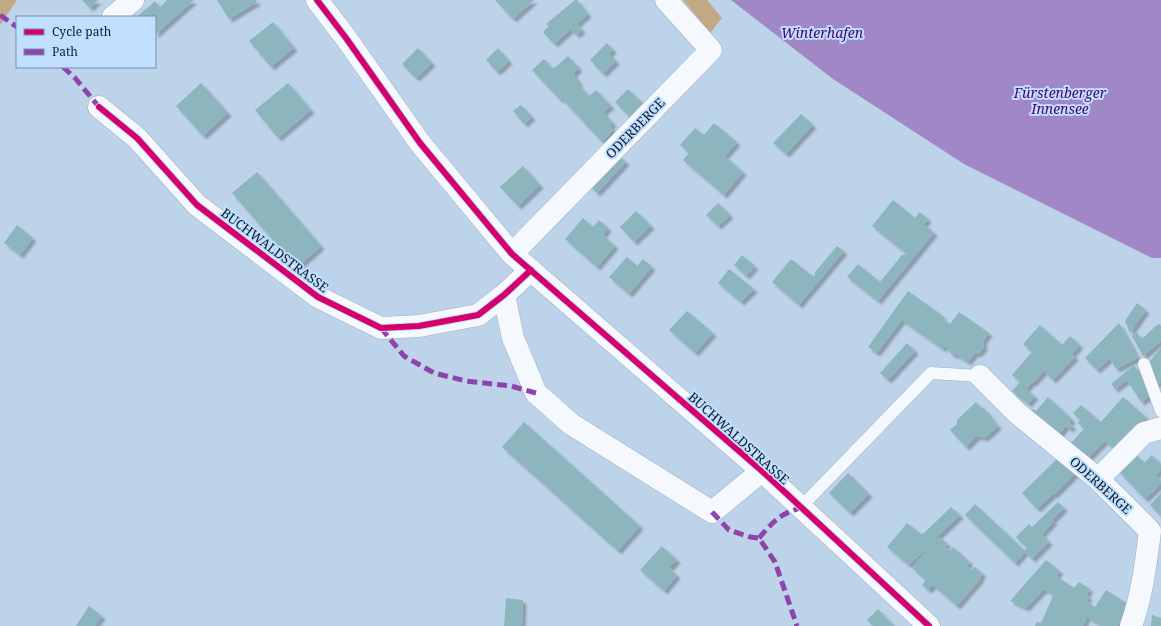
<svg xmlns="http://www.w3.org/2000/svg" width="1161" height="626" font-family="'Noto Serif',serif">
<defs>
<filter id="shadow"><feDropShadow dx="3.5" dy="3.5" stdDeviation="1" flood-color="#0004"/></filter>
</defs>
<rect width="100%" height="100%" fill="#bdd3e9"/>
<path fill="#c2a983" d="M0,0H17L0,25Z
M683,0H707L722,18L710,33Z"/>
<path fill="#a087c5" d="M731,0H1161V258H1152L964,164L833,79Z"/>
<path fill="#8cb5be" filter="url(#shadow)" d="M82,0H98L90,8Z
M167,0H194L155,35V17H137L155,1L160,7Z
M217,0H256L257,2L229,19Z
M495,0H534L513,19Z
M575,0H577L588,14L577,24L582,30L576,35L571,29L554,44L543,32L549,26L546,24Z
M273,22L294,48L271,67L249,41Z
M607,43L613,50L609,54L616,61L603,74L590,60Z
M418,48L432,63L416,78L402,64Z
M498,48L509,61L497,72L486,60Z
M568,56L579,68L573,74L579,82L578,84L589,96L596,90L611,106L603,112L613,123L610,126L613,130L602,142L562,99L560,100L532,70L544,59L553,69Z
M201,83L228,113L203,136L176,106Z
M288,83L311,110L278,138L255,110Z
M628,89L647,107L634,121L615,102Z
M521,105L532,117L524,124L513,111Z
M801,114L813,125L786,154L773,143Z
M714,123L737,142L725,156L743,172L724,195L683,160L689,153L680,145L695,128L704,135Z
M618,155L626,162L597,193L589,185Z
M523,166L540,185L518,206L500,187Z
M257,172L321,246L297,268L232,193Z
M893,200L915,218L920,212L928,219L924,224L934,233L878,301L847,277L858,264L880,282L902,255L907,254L872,226Z
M718,203L730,215L718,226L706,215Z
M636,211L651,226L634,242L620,227Z
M583,218L593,227L599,220L608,228L603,235L615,246L597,267L565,239Z
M17,225L33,238L20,255L4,243Z
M837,246L844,251L799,305L772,282L791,259L814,277L815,272Z
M742,255L755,266L746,276L734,265Z
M627,257L637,266L643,259L652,267L629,294L609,277Z
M729,269L754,289L741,302L718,283Z
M908,291L943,316L941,318L950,324L959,312L989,333L983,341L984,347L979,353L974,354L968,362L957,355H953L949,352L948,348L945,346L943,349L902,320L877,353L868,347Z
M1137,303L1146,310L1130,333L1125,321Z
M687,311L713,333L695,353L669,330Z
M1119,323L1138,358L1116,369L1110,358L1097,370L1085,358Z
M1158,324L1161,325V341L1143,356L1132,336L1137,333L1142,339Z
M1040,325L1062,345L1070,336L1080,345L1072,354L1075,357L1053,380L1044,371L1033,383L1032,382L1026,389L1035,396L1028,404L1012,391L1020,382L1012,375L1032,352L1023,344Z
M907,343L915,351L888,380L880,373Z
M1161,347V382L1156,385L1147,365Z
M1134,365L1153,394L1141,402L1127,380L1115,389L1111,384Z
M1048,397L1072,419L1069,423L1073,426L1070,429L1066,426L1056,438L1025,413L1034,409L1036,411Z
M1123,397L1146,417L1116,451L1105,441L1085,461L1069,445L1084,429L1078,423L1080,420L1073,413L1081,405L1101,422Z
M976,402L982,409L984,408L998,426L985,438L977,436L966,447L950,430L957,424V420Z
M524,422L640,526L618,551L502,447Z
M1062,454L1079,470L1054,495L1053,494L1037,509L1022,493Z
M1152,455L1161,464V470L1156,475L1161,481V484L1145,499L1120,473L1138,456L1144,463Z
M848,473L869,494L850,513L829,493Z
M1161,493V513L1160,515L1150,505Z
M1058,502L1064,508L1052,520L1054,521L1042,534L1049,542L1032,559L1025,552L1015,563L965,515L975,504L1025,551L1027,548L1016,537L1029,524L1032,527Z
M951,507L960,515L935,539L937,540L939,537L948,544L945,547L950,551L953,547L970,562L967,566L972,570L975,567L983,574L980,577L981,578L957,606L933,585L928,590L922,585L926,580L912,568L934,541L909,565L887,547L907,523L921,534L924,533Z
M662,546L677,560L669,568L677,575L664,591L640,570Z
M1046,560L1060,571L1056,576L1074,588L1079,582L1090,589L1086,595L1089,597L1086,601L1095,607L1106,590L1131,606L1117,626H1101L1087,617L1083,626H1035L1037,622L1041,623L1053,596L1061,600L1044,589L1026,608L1010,601Z
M506,598L523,600L522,626H504Z
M89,606L102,616L95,626H76Z
M878,609L894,626H873L867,620Z
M1152,615L1161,618V626H1151Z"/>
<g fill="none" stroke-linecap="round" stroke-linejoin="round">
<defs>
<path id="lane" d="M1144,364L1161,411
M800,508L931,373L980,376"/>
<path id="street" d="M317,0L346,38L420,143L512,254L762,471L929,626
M113,17L133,0
M99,107L137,138L197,205L318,297L381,328L419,326L478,315L504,295L531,270
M512,254L711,50L666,0
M504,295L513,338L536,393L571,424L712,512L762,471
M980,376L1017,413L1098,479L1150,531C1146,562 1142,596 1131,626
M1098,479L1144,433L1161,428"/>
</defs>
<use href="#lane" stroke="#9cb0c3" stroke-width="13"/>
<use href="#street" stroke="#9cb0c3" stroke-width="23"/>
<use href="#lane" stroke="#f5f8fc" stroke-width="12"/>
<use href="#street" stroke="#f5f8fc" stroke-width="22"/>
<path stroke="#8e44ad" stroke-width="5" stroke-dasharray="10 5" stroke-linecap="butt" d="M0,15L17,27
M63,67L75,78L99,107
M381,328L404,356L434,373L466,381L511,386L536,393
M712,512L729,530L750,537L759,538L775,562L797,626
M759,538C774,521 778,515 800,508"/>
<defs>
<path id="cycleway" d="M317,0L346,38L420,143L512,254L762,471L929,626
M99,107L137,138L197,205L318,297L381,328L419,326L478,315L504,295L531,270"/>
</defs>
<use href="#cycleway" stroke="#c0defe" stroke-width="8"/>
<use href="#cycleway" stroke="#d6006c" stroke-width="6"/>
</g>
<g text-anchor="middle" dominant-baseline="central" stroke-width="4" stroke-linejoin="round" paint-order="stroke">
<g font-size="13" fill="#091d30" stroke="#c0defe">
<text transform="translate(635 128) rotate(-46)">ODERBERGE</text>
<text transform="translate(275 250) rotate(37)">BUCHWALDSTRASSE</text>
<text transform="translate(739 438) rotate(42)">BUCHWALDSTRASSE</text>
<text transform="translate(1101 485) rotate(42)">ODERBERGE</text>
</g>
<g font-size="14" font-style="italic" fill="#48016a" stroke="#c0defe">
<text x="822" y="32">Winterhafen</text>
<text x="1060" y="92">Fürstenberger<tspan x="1060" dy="16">Innensee</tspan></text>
</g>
</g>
<rect x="16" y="16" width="140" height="52" fill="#c0defe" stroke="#7791ac"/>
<rect x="24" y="29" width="20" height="6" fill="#d6006c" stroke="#7791ac"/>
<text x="52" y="36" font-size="12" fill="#091d30">Cycle path</text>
<rect x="24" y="49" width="20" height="6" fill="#8e44ad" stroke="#7791ac"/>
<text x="52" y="56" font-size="12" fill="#091d30">Path</text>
</svg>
